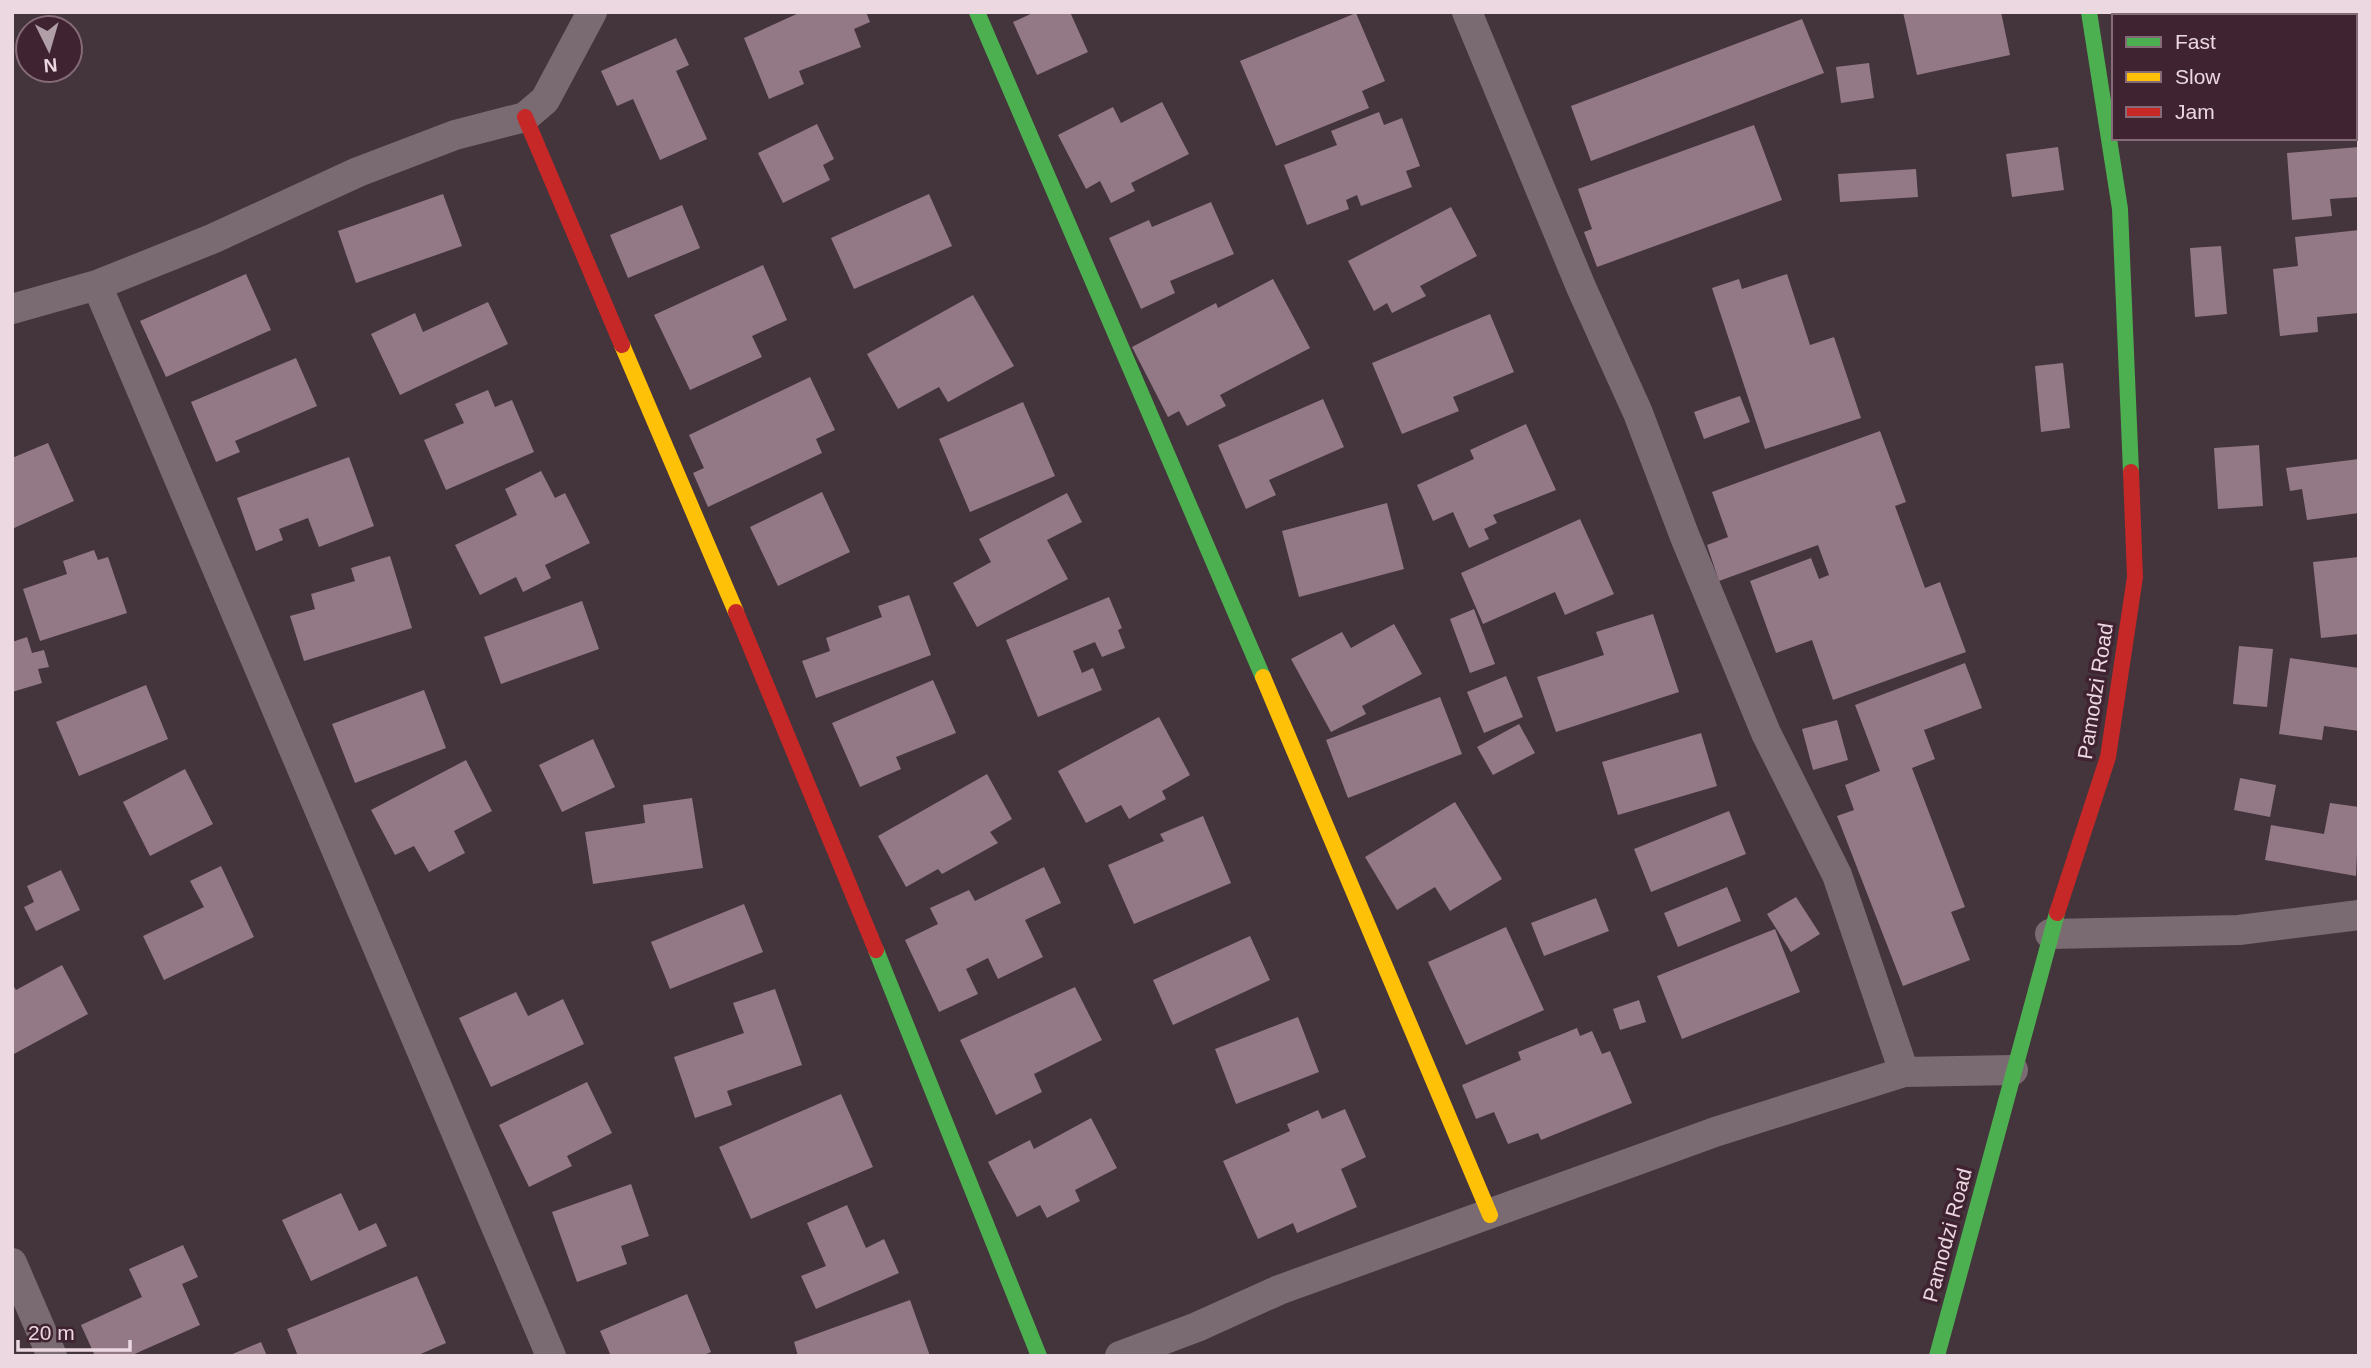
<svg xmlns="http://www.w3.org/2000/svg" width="2371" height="1368" font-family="Arial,sans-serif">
<rect width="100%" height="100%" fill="#44343c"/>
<path fill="#937986" d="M801,12H866L870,22L854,29L861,47L799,71L804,84L769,99L744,38Z
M1035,12H1070L1088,52L1037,75L1013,22Z
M1903,12H2001L2010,55L1917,75Z
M2214,12H2316V16H2214Z
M1356,13L1385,81L1362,91L1369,108L1276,146L1240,61Z
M1802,19L1824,73L1591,161L1571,106Z
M676,38L689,65L676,71L707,139L660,160L633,99L617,106L601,71Z
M2355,42H2359V110H2355Z
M1869,63L1874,98L1841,103L1836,67Z
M1162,102L1189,154L1131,183L1135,191L1111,203L1100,181L1086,189L1058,135L1113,107L1121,123Z
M1379,112L1384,125L1402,118L1420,166L1406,171L1412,187L1361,206L1357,195L1346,200L1349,209L1307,225L1284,165L1337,145L1331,131Z
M817,124L834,159L823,165L830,180L783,203L758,153Z
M1754,125L1782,200L1597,267L1584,232L1592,229L1578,189Z
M2058,147L2064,190L2012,197L2006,154Z
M2359,147V197L2330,199L2332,216L2292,220L2287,153Z
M1916,169L1918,197L1840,202L1838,174Z
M443,194L462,246L356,283L338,231Z
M929,194L952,246L854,289L831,238Z
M1211,202L1234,254L1170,281L1175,293L1141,309L1109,238L1149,220L1152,227Z
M682,205L700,248L628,278L610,235Z
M1451,207L1477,256L1420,286L1426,296L1392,313L1387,303L1374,311L1348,261Z
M2359,230V313L2317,317L2318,332L2280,336L2273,269L2298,266L2295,237Z
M2221,246L2227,314L2195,317L2190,248Z
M763,265L787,320L752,336L762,357L690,390L654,315Z
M246,274L271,330L166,377L140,321Z
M1787,274L1810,345L1834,337L1861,418L1765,449L1712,288L1739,279L1742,289Z
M1273,279L1310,348L1220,395L1226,406L1187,426L1179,411L1168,417L1132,347L1216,303L1218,308Z
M973,295L1014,366L948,402L939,387L898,409L867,354Z
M488,302L508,344L400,395L371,334L415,313L423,332Z
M1490,314L1514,372L1453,397L1459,411L1402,434L1372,363Z
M296,358L317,406L235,441L240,452L216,462L191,402Z
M2063,363L2070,428L2041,432L2035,366Z
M810,377L835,430L816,439L822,453L708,507L693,473L704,468L689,435Z
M488,390L495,407L512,400L534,452L446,490L424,440L464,423L455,404Z
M1740,396L1750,422L1704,439L1694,412Z
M1323,399L1344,447L1269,480L1276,495L1246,509L1218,445Z
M1023,402L1055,476L970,512L939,439Z
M1526,424L1556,490L1493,515L1497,523L1484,529L1489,539L1469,548L1453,512L1433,521L1417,485L1474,459L1470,450Z
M1880,431L1906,502L1895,506L1925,588L1940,582L1966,652L1833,700L1812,640L1776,653L1750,581L1811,558L1819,579L1829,575L1818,545L1719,581L1707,545L1728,537L1712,492Z
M48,443L74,501L12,529V458Z
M2259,445L2263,506L2218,509L2214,448Z
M349,457L374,526L319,547L308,518L279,529L283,540L256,551L237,498Z
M2359,459V513L2307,520L2302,489L2290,491L2286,468Z
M541,471L555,498L565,493L590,543L545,565L551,578L523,592L516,577L480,595L455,545L517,515L505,489Z
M822,492L850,552L778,586L750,527Z
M1067,493L1082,522L1047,540L1068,579L977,627L953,583L991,562L979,539Z
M1387,503L1404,569L1299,597L1282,531Z
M1580,519L1614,594L1565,615L1555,592L1483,624L1461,573Z
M94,550L98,560L108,557L127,613L40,641L23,589L67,574L63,561Z
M390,556L412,628L304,661L290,616L315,609L311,594L355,581L351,568Z
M2359,557V634L2321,638L2313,562Z
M909,595L931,655L816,698L802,661L830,651L826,638L882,617L878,606Z
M1109,597L1122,628L1118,630L1125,648L1102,657L1095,642L1073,651L1082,673L1093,668L1102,690L1038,717L1006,640Z
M582,601L599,649L501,684L484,637Z
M1474,609L1495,664L1470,673L1450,619Z
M1653,614L1679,692L1556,732L1537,677L1604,655L1596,632Z
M1394,624L1422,674L1362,706L1366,714L1331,732L1291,659L1342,632L1351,648Z
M27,637L32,653L44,650L49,667L38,669L42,683L12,692V642Z
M2239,646L2273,649L2267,707L2233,704Z
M2290,658L2359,668V731L2324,726L2322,740L2279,734Z
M1965,663L1982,708L1924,730L1935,759L1912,768L1965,907L1951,912L1970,960L1903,986L1837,816L1854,810L1845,785L1880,771L1855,705Z
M1506,676L1523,717L1484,733L1467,692Z
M933,680L956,733L896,757L901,769L860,787L832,723Z
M146,685L168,739L79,776L56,722Z
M424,690L446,748L355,783L332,724Z
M1440,697L1462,754L1348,798L1326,740Z
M1159,717L1190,775L1162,791L1166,799L1129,819L1121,805L1086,823L1058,771Z
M1837,720L1848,760L1813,770L1802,729Z
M1519,724L1535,753L1493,775L1477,747Z
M1701,733L1717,786L1618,815L1602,762Z
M593,739L615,787L562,812L539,765Z
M466,760L492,811L454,831L465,853L429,872L414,846L395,855L371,810Z
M185,769L213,824L150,856L123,802Z
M987,774L1012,819L990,832L998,843L942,874L938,869L906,887L878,836Z
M2240,778L2276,785L2270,817L2234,810Z
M692,798L703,868L593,884L585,832L645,823L643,805Z
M1455,802L1502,879L1450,911L1435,887L1397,910L1365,857Z
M2330,803L2359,807L2356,876L2265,860L2271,825L2324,834Z
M1729,811L1746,854L1651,892L1634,849Z
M1203,816L1231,883L1134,924L1108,865L1164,841L1160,834Z
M221,866L254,937L164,980L143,936L204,907L190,881Z
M1044,867L1061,903L1025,920L1043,957L998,979L988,958L966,969L978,994L939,1012L905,940L938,924L930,908L969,890L975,901Z
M61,870L80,910L36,931L24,907L34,902L27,886Z
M1727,887L1741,921L1678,947L1664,913Z
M1796,897L1820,934L1791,952L1767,914Z
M1596,898L1609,931L1544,956L1531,923Z
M744,904L763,952L670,989L651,942Z
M1506,927L1544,1010L1466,1045L1428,962Z
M1775,929L1800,992L1682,1039L1657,976Z
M1250,936L1270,980L1173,1025L1153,980Z
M62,965L88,1014L12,1055V984L16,990Z
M1075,987L1102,1040L1034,1074L1042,1092L996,1115L960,1040Z
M775,989L802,1065L727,1091L732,1105L695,1118L674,1057L744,1033L733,1003Z
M516,992L528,1016L563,999L584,1044L491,1087L459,1018Z
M1639,1000L1646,1022L1620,1030L1613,1009Z
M1298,1017L1319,1072L1236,1104L1215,1049Z
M1577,1028L1580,1036L1592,1031L1602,1054L1610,1051L1632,1103L1541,1140L1538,1133L1508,1144L1494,1112L1476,1119L1462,1085L1521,1060L1518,1052Z
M587,1082L612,1133L567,1156L572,1166L529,1187L499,1125Z
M841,1094L873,1167L751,1219L719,1147Z
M1345,1109L1366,1157L1341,1169L1357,1207L1297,1233L1293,1223L1258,1239L1223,1161L1290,1131L1287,1124L1318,1110L1322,1119Z
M1091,1118L1117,1168L1075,1190L1080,1201L1047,1218L1040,1205L1017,1217L988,1162L1030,1140L1034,1149Z
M631,1184L649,1236L621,1246L627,1264L577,1282L552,1212Z
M341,1193L359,1231L376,1223L387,1246L311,1281L282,1220Z
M847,1205L866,1248L884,1239L899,1273L816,1309L801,1276L826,1266L807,1223Z
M183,1245L198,1277L182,1284L200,1325L130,1356H95L81,1325L142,1297L129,1269Z
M417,1276L446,1343L416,1356H298L287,1329Z
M687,1294L711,1352L702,1356H611L600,1331Z
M910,1300L930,1356H798L794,1342Z
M261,1342L267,1356H228Z"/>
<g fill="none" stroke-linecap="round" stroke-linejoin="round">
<path stroke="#7a6b72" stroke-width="30" d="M1467,12L1581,287L1638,413L1685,537L1766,733L1837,875L1904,1072
M97,285L551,1356
M12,309L97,285L212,239L358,172L455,135L525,117L545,100L592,12
M2050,934L2239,930L2359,915
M12,1263L52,1356
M1120,1356L1197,1327L1279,1290L1715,1132L1904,1072L2013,1070"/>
<path stroke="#4caf50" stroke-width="16" d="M977,12L1263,677
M2089,12L2120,209L2131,472
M876,950L1039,1356
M1937,1356L2057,913"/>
<path stroke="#ffc107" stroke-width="16" d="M622,345L736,612
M1263,677L1490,1215"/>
<path stroke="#c62828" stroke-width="16" d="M525,117L622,345
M736,612L876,950
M2057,913L2108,757L2135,577L2131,472"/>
</g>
<g text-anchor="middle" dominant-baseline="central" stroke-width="7" stroke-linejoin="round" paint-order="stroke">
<g font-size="21" fill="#ebd8e0" stroke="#402331">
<text transform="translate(2095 691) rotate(-81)">Pamodzi Road</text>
<text transform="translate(1947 1235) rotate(-75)">Pamodzi Road</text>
</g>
</g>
<rect width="2371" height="1368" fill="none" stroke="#ebd8e0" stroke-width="28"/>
<rect x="2112" y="14" width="245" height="126" fill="#402331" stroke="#846b77" stroke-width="2"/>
<rect x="2126" y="37" width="35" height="10" fill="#4caf50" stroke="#846b77" stroke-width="2"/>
<text x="2175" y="49" font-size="21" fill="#ebd8e0">Fast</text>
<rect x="2126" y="72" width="35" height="10" fill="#ffc107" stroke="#846b77" stroke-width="2"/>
<text x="2175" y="84" font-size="21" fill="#ebd8e0">Slow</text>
<rect x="2126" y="107" width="35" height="10" fill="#c62828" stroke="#846b77" stroke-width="2"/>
<text x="2175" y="119" font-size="21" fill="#ebd8e0">Jam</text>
<g transform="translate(49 49) rotate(175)"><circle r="33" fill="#402331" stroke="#846b77" stroke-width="2"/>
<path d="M0-5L12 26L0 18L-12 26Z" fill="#b19fa7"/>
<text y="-10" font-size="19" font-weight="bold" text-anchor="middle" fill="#ebd8e0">N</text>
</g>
<path d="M18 1340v10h112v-10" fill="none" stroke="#ebd8e0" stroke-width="3.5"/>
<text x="28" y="1340" font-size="21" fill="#ebd8e0" stroke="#402331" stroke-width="5" paint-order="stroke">20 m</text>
</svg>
